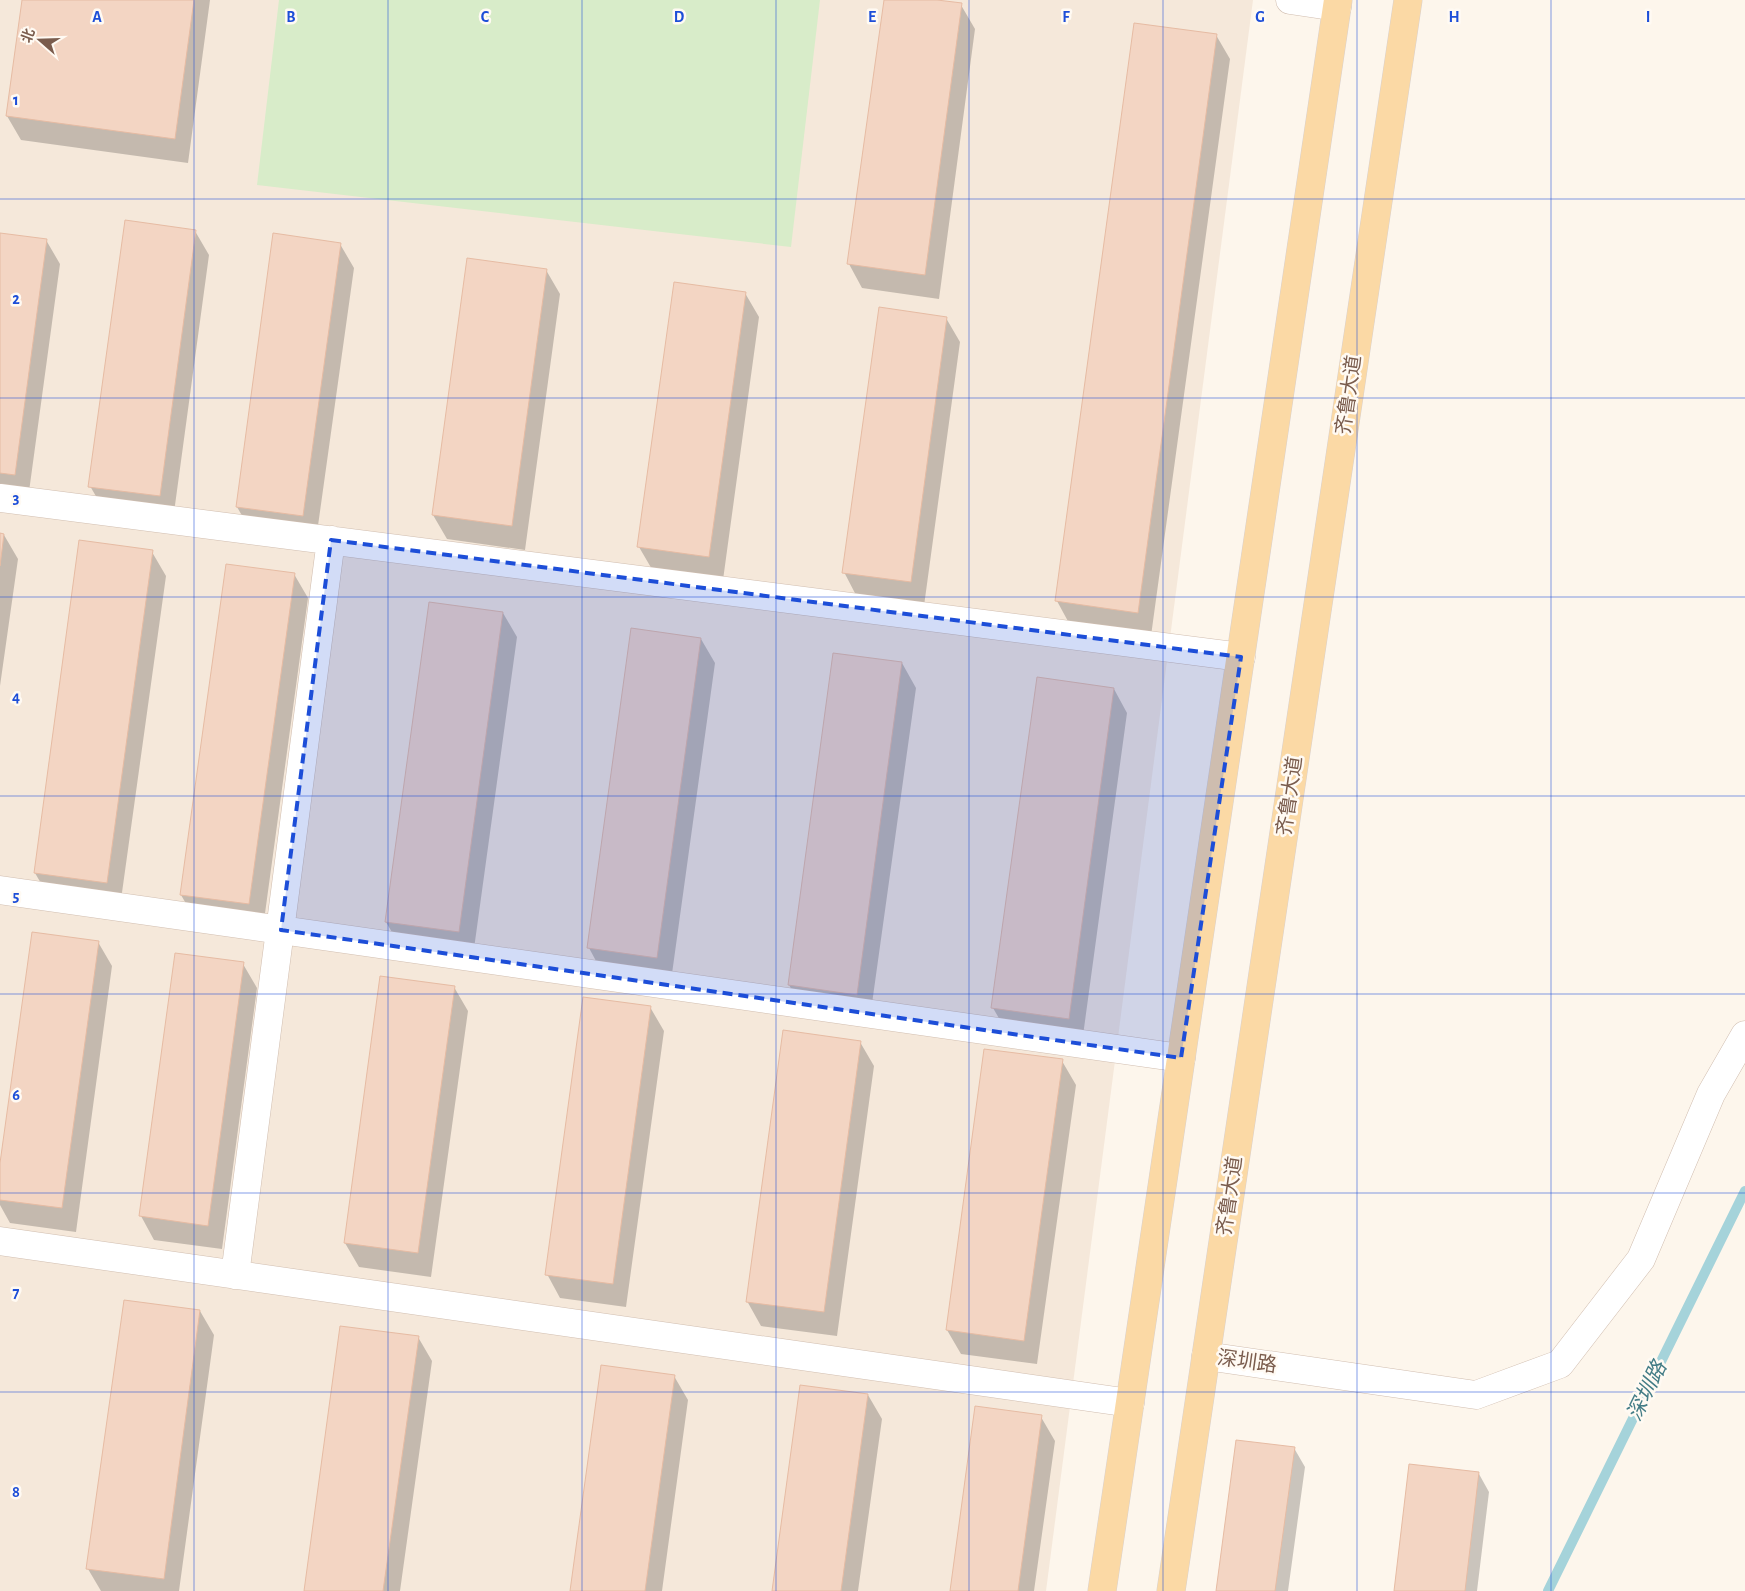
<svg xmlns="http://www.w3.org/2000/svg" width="1745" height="1591" font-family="'Alegreya Sans','Noto Sans SC',sans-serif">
<rect width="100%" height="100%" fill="#fdf6ec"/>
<path fill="#f5e8da" d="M0,0H1253L1046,1591H0Z"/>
<path fill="#d8ecc9" d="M279,0H820L791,247L257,185Z"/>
<path fill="#0003" d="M23,0H210L188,163L21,140L7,116Z
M885,0H928L961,5L975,29L939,299L862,288L849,264Z
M1216,35L1230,59L1151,636L1070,625L1057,601Z
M195,231L209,255L173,520L104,510L90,486Z
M0,234L46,240L60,264L28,499L0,495Z
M340,244L354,268L316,540L251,531L237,507Z
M546,270L560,294L525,550L447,539L433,515Z
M745,293L759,317L723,580L653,571L639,547Z
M946,318L960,342L924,606L857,597L844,572Z
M0,534L4,535L18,559L0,686Z
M152,552L166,576L120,907L49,897L35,873Z
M294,574L308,598L263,928L195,919L181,895Z
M503,613L517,637L473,956L400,946L386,922Z
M701,639L715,663L671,981L602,972L589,948Z
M902,663L916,688L870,1018L803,1009L789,985Z
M1114,689L1127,713L1082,1043L1007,1032L993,1008Z
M98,942L112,966L76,1232L10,1223L0,1205V1172Z
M243,964L257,988L222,1249L154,1240L141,1216Z
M454,987L468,1011L431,1277L359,1267L345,1243Z
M650,1007L664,1031L626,1307L560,1298L547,1274Z
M860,1042L874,1066L837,1336L761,1326L747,1301Z
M1062,1061L1076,1085L1037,1364L961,1354L947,1330Z
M200,1311L214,1335L179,1591H101L88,1569Z
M418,1337L432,1361L400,1591H305Z
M674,1376L688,1400L662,1591H571Z
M868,1395L882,1419L858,1591H773Z
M1041,1417L1055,1441L1034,1591H952Z
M1294,1448L1305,1467L1288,1591H1217Z
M1479,1474L1489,1492L1477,1591H1395Z"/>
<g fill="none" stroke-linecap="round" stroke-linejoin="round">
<path stroke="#a5d3da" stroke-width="10" d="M1548,1591L1745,1191"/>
</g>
<path fill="#f3d5c3" stroke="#e6bba3" d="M22,0H194L175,139L6,116Z
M884,0H937L962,3L925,275L847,264Z
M1134,23L1217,34L1138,613L1055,601Z
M125,220L196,230L160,496L88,487Z
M0,233L47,239L15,475L0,473Z
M273,233L341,243L303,516L236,507Z
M467,258L547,269L512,526L432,515Z
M674,282L746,292L709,557L637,547Z
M879,307L947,317L911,582L842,573Z
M0,533L4,534L0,566Z
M79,540L153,550L107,883L34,873Z
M226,564L295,573L249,904L180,895Z
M429,602L503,612L459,932L385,922Z
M631,628L701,638L657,958L587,948Z
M833,653L902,662L857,995L788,985Z
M1037,677L1114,688L1069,1019L991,1008Z
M32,932L99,941L62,1208L0,1200V1163Z
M175,953L244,962L208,1226L139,1216Z
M380,976L455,986L418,1253L344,1243Z
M583,997L651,1006L613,1284L545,1275Z
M783,1030L861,1041L824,1312L746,1302Z
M984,1049L1063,1059L1024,1341L946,1330Z
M124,1300L200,1310L164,1579L86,1569Z
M340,1326L419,1336L383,1591H304Z
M601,1365L675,1375L645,1591H570Z
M800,1385L868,1394L841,1591H772Z
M975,1406L1042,1415L1018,1591H950Z
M1236,1440L1295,1447L1275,1591H1216Z
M1409,1464L1479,1472L1465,1591H1394Z"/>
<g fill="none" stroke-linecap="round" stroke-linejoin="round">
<defs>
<path id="minor" d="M1290,0L1337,7
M0,498L1241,657
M0,890L1181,1058
M0,1241L1130,1403
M235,1275L331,540
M1206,1356L1476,1395L1560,1364L1641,1259L1711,1094L1745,1035"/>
<path id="major" d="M1102,1591L1338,0
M1171,1591L1408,0"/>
</defs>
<use href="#minor" stroke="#d1beb0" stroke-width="29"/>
<use href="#major" stroke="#dad1cd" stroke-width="29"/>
<use href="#minor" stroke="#fff" stroke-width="28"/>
<use href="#major" stroke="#fbd9a5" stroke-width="28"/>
</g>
<path fill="#1d4ed8" fill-opacity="0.2" stroke="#1d4ed8" stroke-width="4" stroke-dasharray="10 6" stroke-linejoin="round" d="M331,540L1241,657L1181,1058L281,930Z"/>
<path fill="none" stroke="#1d4ed8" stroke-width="1" stroke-opacity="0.55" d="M194,0V1591M388,0V1591M582,0V1591M776,0V1591M969,0V1591M1163,0V1591M1357,0V1591M1551,0V1591M0,199H1745M0,398H1745M0,597H1745M0,796H1745M0,994H1745M0,1193H1745M0,1392H1745"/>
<g text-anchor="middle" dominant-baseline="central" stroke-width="5" stroke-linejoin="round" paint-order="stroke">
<g font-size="20" fill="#7a5c4d" stroke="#fffaf3">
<text transform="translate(1349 395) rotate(-82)">齐鲁大道</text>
<text transform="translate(1290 796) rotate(-82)">齐鲁大道</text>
<text transform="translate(1230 1196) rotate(-82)">齐鲁大道</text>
<text transform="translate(1247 1362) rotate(8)">深圳路</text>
</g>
<g font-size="21" font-style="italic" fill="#437c86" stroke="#fffaf3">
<text transform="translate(1647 1391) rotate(-64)">深圳路</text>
</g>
</g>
<g font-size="16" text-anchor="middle" font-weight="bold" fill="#1d4ed8" stroke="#fffaf3" stroke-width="5" stroke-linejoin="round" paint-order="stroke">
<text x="97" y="22">A</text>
<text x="291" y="22">B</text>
<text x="485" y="22">C</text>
<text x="679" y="22">D</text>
<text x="872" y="22">E</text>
<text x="1066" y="22">F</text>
<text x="1260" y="22">G</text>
<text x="1454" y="22">H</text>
<text x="1648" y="22">I</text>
<text x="16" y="105">1</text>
<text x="16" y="304">2</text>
<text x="16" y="503">3</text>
<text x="16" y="702">4</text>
<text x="16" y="901">5</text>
<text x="16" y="1100">6</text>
<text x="16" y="1298">7</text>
<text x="16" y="1497">8</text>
</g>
<g transform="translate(40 40) rotate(290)" stroke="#fffaf3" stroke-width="4" paint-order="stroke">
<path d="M0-4L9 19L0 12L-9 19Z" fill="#7a5c4d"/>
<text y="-8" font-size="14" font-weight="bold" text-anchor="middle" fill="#7a5c4d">北</text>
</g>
</svg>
